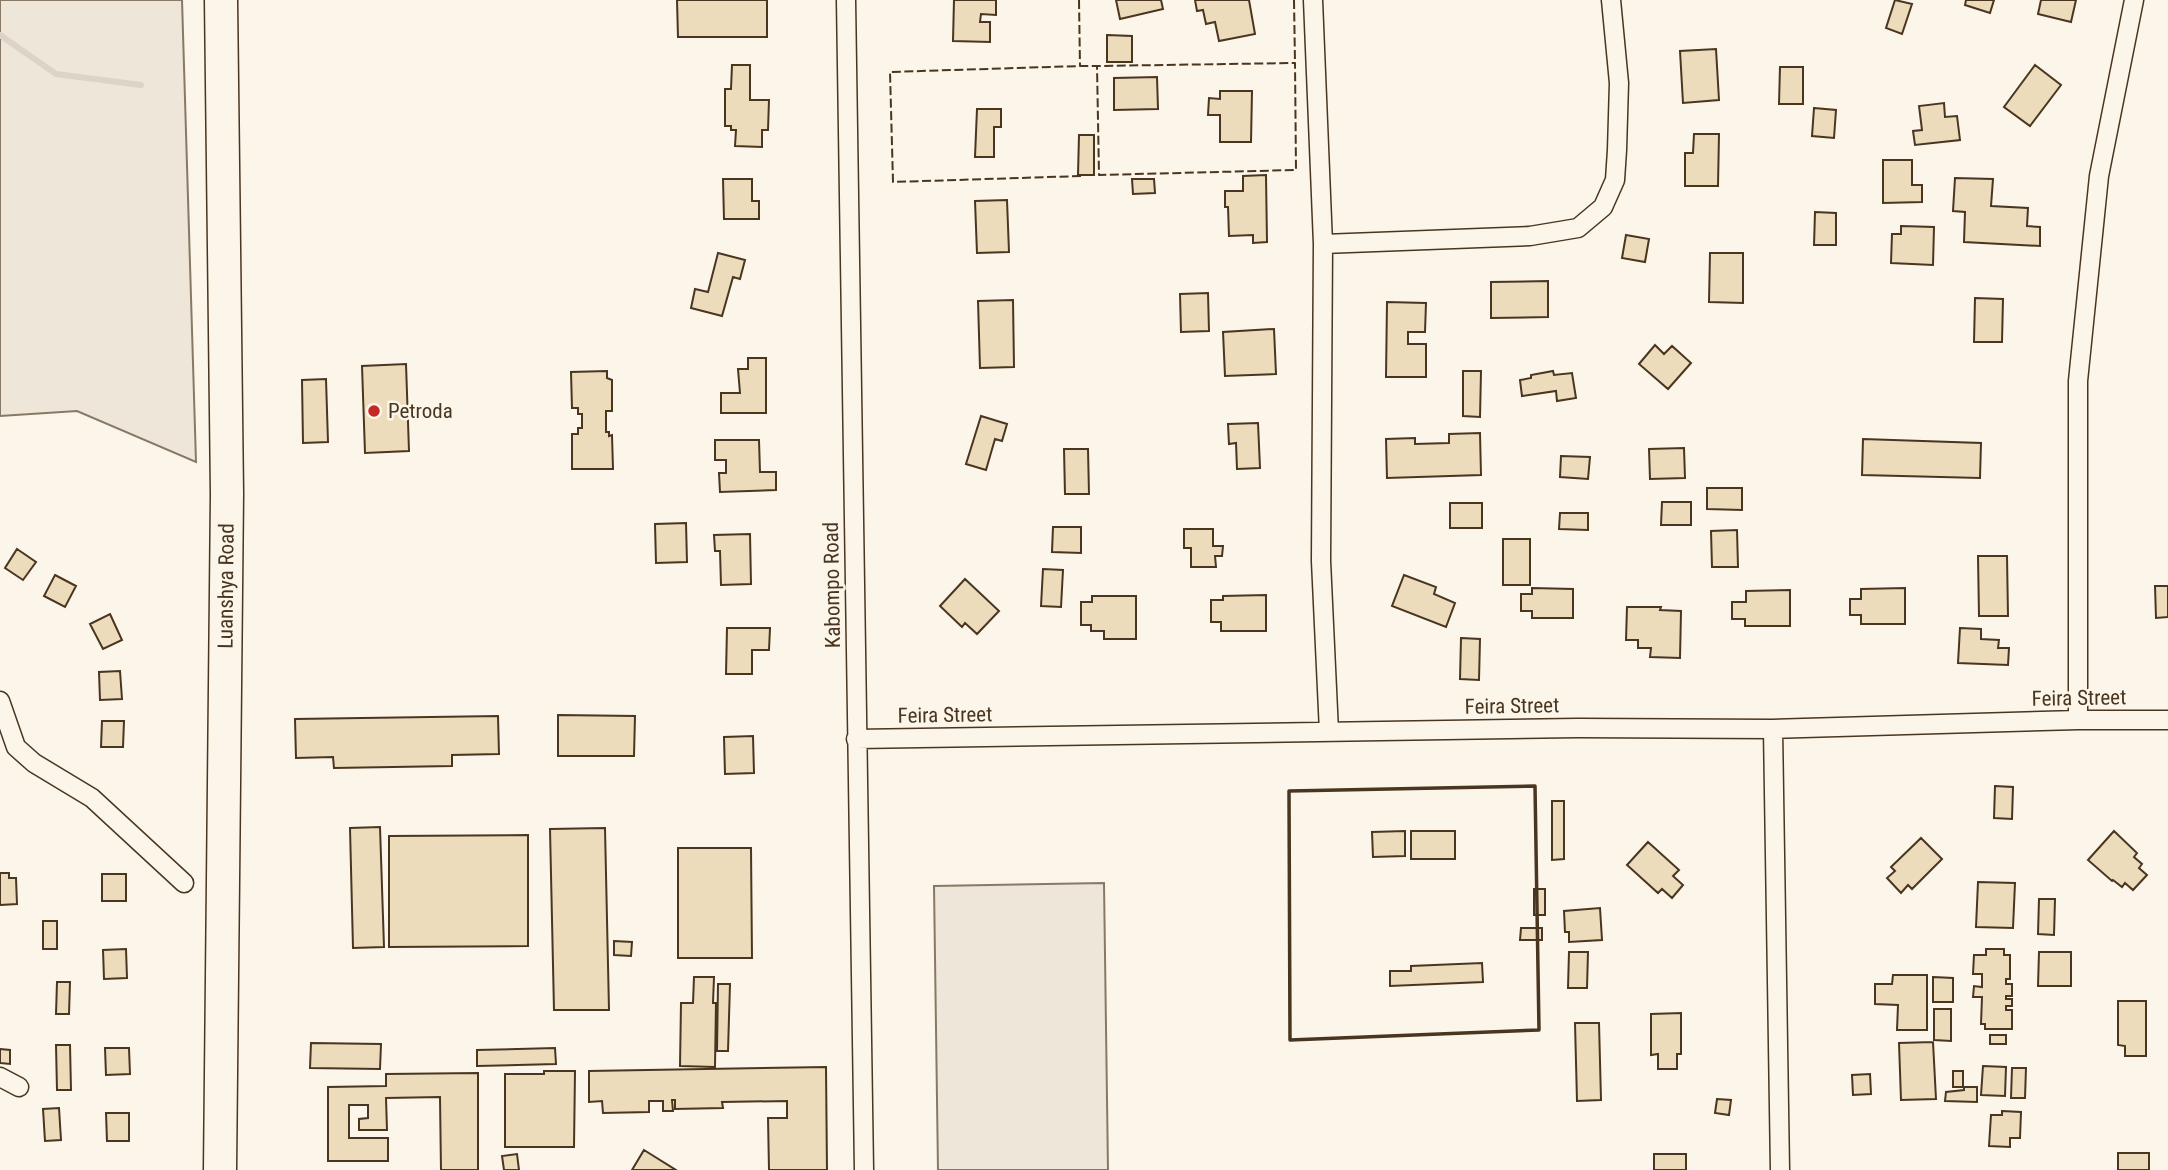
<svg xmlns="http://www.w3.org/2000/svg" width="2168" height="1170" font-family="'Roboto Condensed',sans-serif">
<rect width="100%" height="100%" fill="#fbf6e9"/>
<path fill="#ede6d9" stroke="#887966" stroke-width="2" d="M0,0H182L196,462L77,411L0,416Z
M1104,883L1108,1170H938L934,886Z"/>
<g fill="none" stroke-linecap="round" stroke-linejoin="round">
<path stroke="#dcd4c6" stroke-width="6" d="M0,35L56,74L141,85"/>
</g>
<path fill="#ecdcbc" stroke="#4a3520" stroke-width="2" d="M677,0H767V37H678Z
M954,0H996V15L981,14L980,22H990V42L953,41Z
M1116,0H1161L1163,9L1120,19Z
M1195,0H1249L1255,34L1219,41L1215,22L1206,24L1203,10L1197,11Z
M1895,0L1912,4L1902,34L1886,28Z
M1966,0H1994L1990,13L1965,5Z
M2041,0H2076L2071,22L2038,14Z
M1107,35L1132,36V62H1107Z
M1716,49L1719,100L1683,103L1680,51Z
M732,65H750V100H769L768,130H762V147L735,146L736,130H731V126H725V89H731Z
M2035,65L2061,85L2030,126L2004,107Z
M1780,67H1803V104H1779Z
M1157,77L1158,109L1114,110V78Z
M1220,91H1252L1251,142H1220V115H1208L1209,98L1220,99Z
M1944,103L1945,117L1957,116L1960,140L1915,145L1913,131L1922,130L1919,106Z
M1814,108L1836,110L1834,138L1812,136Z
M977,109H1001V127H994V157H975Z
M1694,134H1719L1718,186H1685V153H1693Z
M1079,135H1094V175H1078Z
M1883,160H1912V185H1922V202L1883,203Z
M1266,175L1267,242L1253,243V235L1229,236L1228,207H1225V191H1243V176Z
M1955,178L1993,179L1991,206L2028,208L2027,226L2040,227V246L1964,242L1965,212L1953,211Z
M723,179H752V201H759V219H724Z
M1132,179H1154L1155,193L1133,194Z
M1007,200L1009,252L977,253L975,201Z
M1815,212L1836,213V245H1814Z
M1901,226L1934,227L1933,265L1891,263L1892,234H1901Z
M1626,235L1649,239L1645,262L1622,258Z
M718,253L745,260L740,279L733,277L722,316L691,308L695,289L708,292Z
M1710,253H1743V303L1709,302Z
M1548,281V317L1491,318V282Z
M1208,293L1209,331L1181,332L1180,294Z
M1975,298L2003,299L2002,342H1974Z
M1013,300L1014,367L980,368L978,301Z
M1387,302L1426,303L1425,332H1408V344H1426V377H1386Z
M1274,329L1276,374L1225,376L1223,332Z
M1655,345L1664,354L1672,346L1691,363L1668,389L1639,364Z
M748,358H766V413H721V393H740L738,369H748Z
M406,364L409,451L365,453L362,366Z
M607,371V378L612,380V411H606V432H609V436L612,435L613,469H572V434H578V428H582V414H578V408H572L571,372Z
M1463,371H1481L1480,417L1463,416Z
M1553,371L1554,375L1572,373L1576,398L1557,401L1556,391L1522,396L1520,380L1531,378V375Z
M326,379L328,442L303,443L302,380Z
M981,416L1007,424L1002,441L995,439L986,470L966,464Z
M1258,423L1260,468L1237,469L1236,443L1229,444L1228,424Z
M1480,433L1481,475L1387,478L1386,439L1415,438V444L1449,443V434Z
M1863,439L1981,443L1980,478L1862,475Z
M715,440H759L760,472H776V490L720,492L719,473H726V460H715Z
M1684,448L1685,478L1650,479L1649,449Z
M1064,449H1088L1089,494H1065Z
M1561,456L1590,457L1588,479L1560,477Z
M1707,488H1742V510L1707,509Z
M1662,502H1691V525H1661Z
M1450,503H1482V528H1450Z
M1560,513H1588V530L1559,529Z
M686,523L687,562L656,563L655,524Z
M1053,527H1081V553L1052,552Z
M1184,529H1213V546H1223L1222,556H1215L1216,567H1191V548H1184Z
M1737,530L1738,567H1712L1711,531Z
M750,534L751,584L721,585L720,551H715L714,535Z
M1503,539H1530V585H1503Z
M17,549L36,562L23,580L5,568Z
M1978,556H2007L2008,616H1979Z
M1043,569L1063,570L1061,607L1041,606Z
M55,575L76,586L65,607L44,596Z
M1404,575L1436,587L1434,594L1455,603L1446,627L1392,606Z
M965,579L999,611L977,634L965,623L962,627L940,606Z
M2155,586H2168V617L2156,618Z
M1532,588L1573,589V618H1532V611H1521V594H1532Z
M1905,588V624H1861V615H1850V599H1861V589Z
M1790,590V626H1745V619H1732V602H1746V591Z
M1266,595V631H1221V622H1211V600H1223V596Z
M1092,596H1136V639H1104V631H1091V625H1081V602H1092Z
M1627,607H1661L1660,610L1681,611L1680,658L1650,657L1651,648H1638V640H1626Z
M110,614L122,640L103,649L90,624Z
M727,628H770L769,650H752V674H726Z
M1960,628L1981,629V639L1999,640L1998,648H2009L2008,665L1958,663Z
M1461,638L1480,639L1479,680L1460,679Z
M120,671L122,699L100,700L99,672Z
M558,715L635,716L634,756H558Z
M498,716L499,754L452,755V766L334,768L333,757L296,758L295,719Z
M102,721H124L123,747H101Z
M753,736L754,773L725,774L724,737Z
M1995,786L2013,787L2012,819L1994,818Z
M1552,801H1564V859L1552,860Z
M380,827L384,947L353,948L350,828Z
M605,828L609,1010H554L550,829Z
M1405,831V856L1373,857L1372,832Z
M1411,831H1455V859H1411Z
M2114,831L2137,853L2134,857L2142,864L2139,868L2147,875L2133,890L2125,883L2122,887L2113,880L2112,881L2088,860Z
M528,835V946L389,947V836Z
M1921,838L1942,859L1912,889L1908,885L1901,893L1887,878L1895,871L1891,867Z
M1648,842L1679,870L1673,876L1683,885L1672,898L1662,889L1658,893L1627,865Z
M678,848H751L752,958H678Z
M0,873H9V878H16L17,904L0,905Z
M102,874H126V901H102Z
M1978,882L2015,883L2013,928L1976,927Z
M1534,889H1545V915H1534Z
M2039,899H2055L2054,935L2038,934Z
M1600,908L1602,940L1569,942V932H1565L1564,911Z
M43,921H57V949H43Z
M1521,928H1542V940H1520Z
M614,941L632,942L631,956L614,955Z
M126,949L127,978L104,979L103,950Z
M1986,949H2004V955H2010V979H2006V984H2012V996H2006V999H2012V1006H2006V1010H2012V1029H1985V1024H1981L1982,997H1973L1974,986L1982,987V974H1973L1974,955H1986Z
M1569,952H1588L1587,988H1568Z
M2039,952H2071V986H2038Z
M1482,963L1483,982L1390,986V971H1411V966Z
M1893,975H1927V1030H1897L1898,1005L1875,1004V984H1892Z
M694,977H714L713,1003H716L715,1067L680,1066L681,1003H693Z
M1933,977L1953,978V1002H1933Z
M57,982H70L69,1014H56Z
M718,984H730L728,1051H717Z
M2118,1001H2146V1056H2125V1046L2118,1045Z
M1934,1009H1951V1041L1934,1040Z
M1681,1013V1054H1677V1069H1658V1054L1651,1055V1014Z
M1575,1023H1599L1601,1100L1577,1101Z
M1990,1035H2006V1044H1990Z
M1933,1042L1936,1099L1901,1100L1899,1043Z
M311,1043L381,1044L380,1069L310,1068Z
M56,1045H70L71,1090H57Z
M105,1048H129L130,1074L106,1075Z
M555,1048L556,1064L477,1066V1050Z
M0,1049L10,1050V1064L0,1063Z
M1983,1066L2006,1067L2005,1096L1981,1095Z
M826,1067L827,1170H769L768,1118H787V1101L722,1102L723,1108L675,1109V1100H672L673,1111H663V1101H649V1112L603,1113L602,1101L589,1102V1071Z
M2012,1068H2026L2025,1098H2011Z
M544,1071H575L574,1147H505V1074H544Z
M1953,1071H1963V1087H1953Z
M478,1073V1170H441L440,1097L386,1098L387,1130H359V1119L368,1118V1105H349V1138H388V1161H328V1087L386,1086V1074Z
M1870,1074L1871,1094L1853,1095L1852,1075Z
M1964,1087H1977V1102L1945,1101L1946,1092L1964,1090Z
M1717,1099L1731,1100L1729,1115L1715,1113Z
M59,1108L61,1140L45,1141L43,1109Z
M2002,1111L2021,1112L2020,1138H2010V1147L1989,1146L1991,1115H2002Z
M106,1113H129V1141H107Z
M644,1150L676,1170H632Z
M2118,1153H2149V1170H2118Z
M517,1154L519,1170H504L502,1156Z
M1654,1154H1686V1170H1654Z"/>
<g fill="none" stroke-linecap="round" stroke-linejoin="round">
<defs>
<path id="street" d="M846,0L864,1170
M1313,0L1323,244L1321,561L1329,732
M1323,244L1530,236L1578,228L1603,207L1615,180L1617,150L1619,83L1611,0
M0,701L16,747L34,763L92,798L184,883
M2078,720V381L2099,176L2134,0
M1773,729L1780,1170
M856,739L1578,728L1773,729L2078,720H2168
M0,1077L19,1087"/>
<g id="highway">
<path id="s1" d="M220,1170L227,494L221,0"/>
</g>
</defs>
<use href="#street" stroke="#4a3520" stroke-width="21"/>
<use href="#highway" stroke="#4a3520" stroke-width="35"/>
<use href="#street" stroke="#fbf6e9" stroke-width="18"/>
<use href="#highway" stroke="#fbf6e9" stroke-width="32"/>
<path stroke="#4a3520" stroke-width="2" stroke-dasharray="9 3.5" stroke-linecap="butt" d="M1079,0L1080,66
M1294,0L1295,63
M1081,176L893,182L890,72L1080,66H1097L1295,63L1296,170L1099,175L1097,66"/>
<path stroke="#4a3520" stroke-width="3.5" d="M1535,786L1539,1030L1290,1040L1289,791Z"/>
</g>
<circle fill="#c62828" stroke="#fbf6e9" stroke-width="2.5" cx="374" cy="411" r="7"/>
<g text-anchor="middle" dominant-baseline="central" stroke-width="5" stroke-linejoin="round" paint-order="stroke">
<g font-size="21" fill="#4a3520" stroke="#fbf6e9" text-anchor="start">
<text x="388" y="411">Petroda</text>
</g>
<g font-size="21" fill="#4a3520" stroke="#fbf6e9">
<text stroke="none"><textPath href="#s1" startOffset="584">Luanshya Road</textPath></text>
<text transform="translate(832 585) rotate(-91)">Kabompo Road</text>
<text transform="translate(2079 698) rotate(-1)">Feira Street</text>
<text transform="translate(1512 706) rotate(-1)">Feira Street</text>
<text transform="translate(945 715) rotate(-1)">Feira Street</text>
</g>
</g>
</svg>
